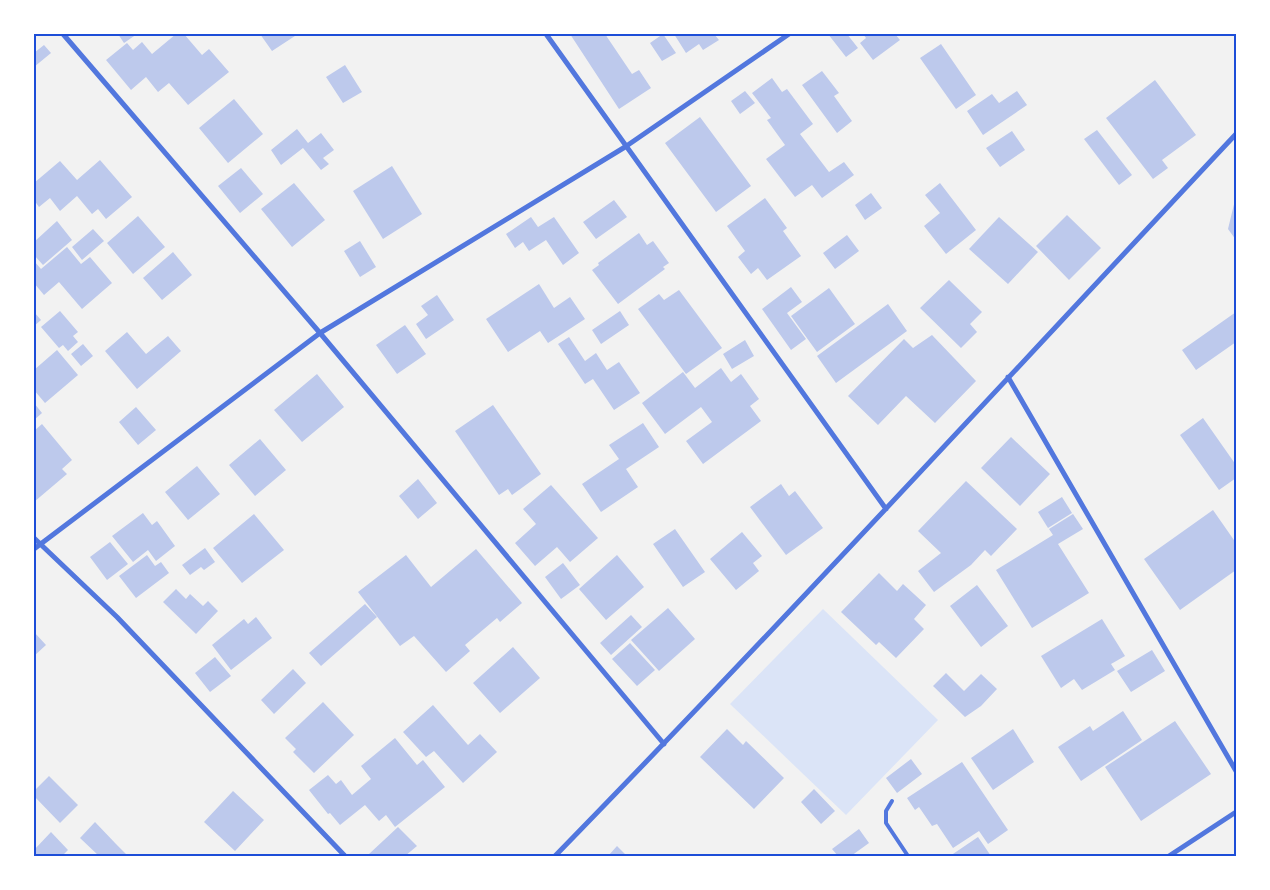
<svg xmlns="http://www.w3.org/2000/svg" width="1270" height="890" font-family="Commissioner,sans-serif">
<rect width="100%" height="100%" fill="#f2f2f2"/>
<path fill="#dbe4f7" d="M823,609L938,720L846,815L730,704Z"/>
<path fill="#bdc9ec" d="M118,34H137L124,43Z
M176,34H184L202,55L209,49L229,72L188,105L169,83L158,92L146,77L131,90L106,60L127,43L133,50L142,42L152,54Z
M260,34H298L272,51Z
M570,34H605L632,74L639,70L651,88L619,109Z
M663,34L676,53L662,61L650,43Z
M674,34H714L719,40L703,50L699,44L686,53Z
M828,34H847L858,48L846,57Z
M863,34H895L900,40L873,60L860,43L866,38Z
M941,44L976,95L956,109L920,58Z
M44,45L51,53L34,67V53Z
M345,65L362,92L343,103L326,77Z
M822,71L839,93L834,96L852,121L837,133L802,85Z
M772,78L782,92L787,89L813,124L800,134L829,172L844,162L854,175L822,198L812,185L795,197L766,159L785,145L767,120L771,118L752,93Z
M1155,80L1196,135L1162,160L1168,168L1153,179L1106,118Z
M745,91L755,103L740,114L731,101Z
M1017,91L1027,105L983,135L967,111L992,94L999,103Z
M234,99L263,134L228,163L199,128Z
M700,117L751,186L716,212L665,143Z
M297,129L308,143L321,133L334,150L323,158L329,164L321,170L303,148L281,165L271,150Z
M1097,130L1132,175L1119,185L1084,139Z
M1012,131L1025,150L1000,167L986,148Z
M100,160L132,197L106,219L98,209L92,214L77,196L60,211L50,198L39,207L34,200V183L60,161L77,180Z
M392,166L422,214L383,239L353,191Z
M241,168L263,194L240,213L218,186Z
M294,183L325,220L292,247L261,209Z
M940,183L976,230L946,254L924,226L940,213L925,195Z
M871,193L882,208L865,220L855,205Z
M1236,196V240L1228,229Z
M765,198L787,228L783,231L801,256L767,280L758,268L751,274L738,257L745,251L727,226Z
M614,200L627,217L596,239L583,222Z
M1067,215L1101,248L1069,280L1036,246Z
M138,216L165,247L133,274L107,243Z
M531,217L538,227L554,217L579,253L563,265L546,240L529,251L523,242L515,248L506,234Z
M999,217L1038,252L1008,284L969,249Z
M57,221L72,240L43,265L34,255V242Z
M93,229L104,241L82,260L72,247Z
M639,233L647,245L653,241L669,263L663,267L665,269L618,304L592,270L599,265L598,263Z
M847,235L859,251L835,269L823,253Z
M360,241L376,267L360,277L344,251Z
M67,247L81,264L90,257L112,283L82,309L59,282L44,295L34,283V261L41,269Z
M173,252L192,275L162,300L143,278Z
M949,280L982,312L970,324L977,332L961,348L920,308Z
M539,284L554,308L570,297L585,319L548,343L540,331L508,352L486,319Z
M791,287L802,302L787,313L806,339L791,350L762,309Z
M829,288L855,324L817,352L791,316Z
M679,290L722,348L686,374L638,309L659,294L664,300Z
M437,295L454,320L426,339L416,324L428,315L421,306Z
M888,304L907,331L836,383L817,356Z
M60,311L78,332L73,336L78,342L68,351L63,345L59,348L41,327Z
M620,311L629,325L601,344L592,330Z
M34,312L41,320L34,326Z
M1236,312V342L1196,370L1182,350Z
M405,325L426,354L397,374L376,345Z
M127,332L146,354L168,336L181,351L137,389L105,351Z
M932,335L976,381L935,423L906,396L878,425L848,396L904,339L913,348Z
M569,337L585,361L596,353L607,370L619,362L640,393L614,410L593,379L585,384L558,344Z
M745,340L754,356L732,369L723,354Z
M83,344L93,356L81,366L71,354Z
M57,350L78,375L45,403L34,390V370Z
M721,368L731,382L741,374L759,399L750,406L761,421L703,464L686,441L712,422L701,407L665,434L642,403L683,372L695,388Z
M317,374L344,407L302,442L274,410Z
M34,403L42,413L34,420Z
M493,405L541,474L512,495L508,489L499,495L455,431Z
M136,407L156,430L138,445L119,422Z
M1203,418L1236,465V478L1219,490L1180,435Z
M643,423L659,447L626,469L638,487L601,512L582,484L619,459L609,445Z
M42,424L72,460L62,469L67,474L34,502V431Z
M1011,437L1050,474L1020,506L981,468Z
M260,439L286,470L255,496L229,465Z
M197,466L220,494L188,520L165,492Z
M418,479L437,503L418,519L399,496Z
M966,481L1017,529L991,556L985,550L971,565L934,592L918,571L941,553L918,531Z
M781,484L789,496L795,491L823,528L786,555L750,507Z
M551,485L598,538L570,562L557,547L535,566L515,543L536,524L523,509Z
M1062,497L1072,513L1048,528L1038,512Z
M1213,510L1236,543V570L1180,610L1144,559Z
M143,513L152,525L157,521L175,546L156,561L148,550L133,562L112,536Z
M254,514L284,550L242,583L213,548Z
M1073,514L1083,529L1058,544L1089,593L1032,628L996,570L1053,535L1049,529Z
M675,529L705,572L683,587L653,544Z
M742,532L762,556L753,563L759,571L736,590L710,559Z
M110,542L128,564L107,580L90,557Z
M205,548L215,562L204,570L201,567L190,575L182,565Z
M476,549L522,603L500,622L497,618L465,645L470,651L446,672L414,636L400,646L358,592L406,555L431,587Z
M147,555L155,566L161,562L169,573L136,598L119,576Z
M617,555L644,587L606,620L579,589Z
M563,563L580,585L561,599L545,577Z
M879,573L897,591L903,584L926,605L914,619L924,629L896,658L879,642L876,645L841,612Z
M977,585L1008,626L981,647L950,606Z
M176,589L186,599L190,594L203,606L208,601L218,611L196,634L163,602Z
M365,604L377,617L321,666L309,653Z
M668,608L695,639L659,671L631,640Z
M631,615L642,627L611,655L600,643Z
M256,617L272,638L231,670L212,645L244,619L248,624Z
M1102,619L1125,656L1111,664L1115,670L1082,690L1074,679L1061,688L1041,656Z
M34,632L46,645L34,656Z
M630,643L655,670L637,686L612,659Z
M513,647L540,678L500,713L473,683Z
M1152,650L1165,671L1131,692L1117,671Z
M215,657L231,676L210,692L195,673Z
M293,669L306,683L274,714L261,700Z
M946,673L964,691L981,674L997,689L981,706L965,717L933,686Z
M323,702L354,735L314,773L293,752L296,749L285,738Z
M433,705L468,745L480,734L497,752L463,783L434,751L426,757L403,732Z
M1123,711L1142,740L1081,781L1058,747L1090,726L1093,731Z
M1175,721L1211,774L1141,821L1105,767Z
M727,729L743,745L746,741L784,778L754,809L700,757Z
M1013,729L1034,762L993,790L971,758Z
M395,738L417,765L423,760L445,787L395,827L386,815L379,821L365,805L340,825L330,813L328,814L309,790L328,775L336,784L341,780L352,795L371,779L361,766Z
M911,759L922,774L897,793L886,778Z
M962,762L1008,830L988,844L979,831L953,848L937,824L932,826L919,807L915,810L907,798Z
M49,776L78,805L60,823L34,796V791Z
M814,789L835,811L821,824L801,802Z
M233,791L264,820L235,851L204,822Z
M95,822L116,844L128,856H99L80,838Z
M398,827L417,846L405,856H372L369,854Z
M859,829L869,843L851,856H838L832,849Z
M51,832L68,850L62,856H34V850Z
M978,837L991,856H950Z
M617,846L627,856H608Z"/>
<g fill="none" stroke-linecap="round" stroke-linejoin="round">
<path stroke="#5277de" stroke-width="4" d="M892,801L886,811V823L908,856"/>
<path stroke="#5277de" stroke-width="5" d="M63,34L320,333L664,744
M546,34L886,509
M1008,377L1236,771
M34,538L117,617L345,856
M34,549L320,333L625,147L789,34
M555,856C786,619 1010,375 1236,134
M1169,856L1236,812"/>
</g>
<rect width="1270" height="890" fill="none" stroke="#ffffff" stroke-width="70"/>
<rect x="35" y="35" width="1200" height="820" fill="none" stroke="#1d4ed8" stroke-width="2"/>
</svg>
